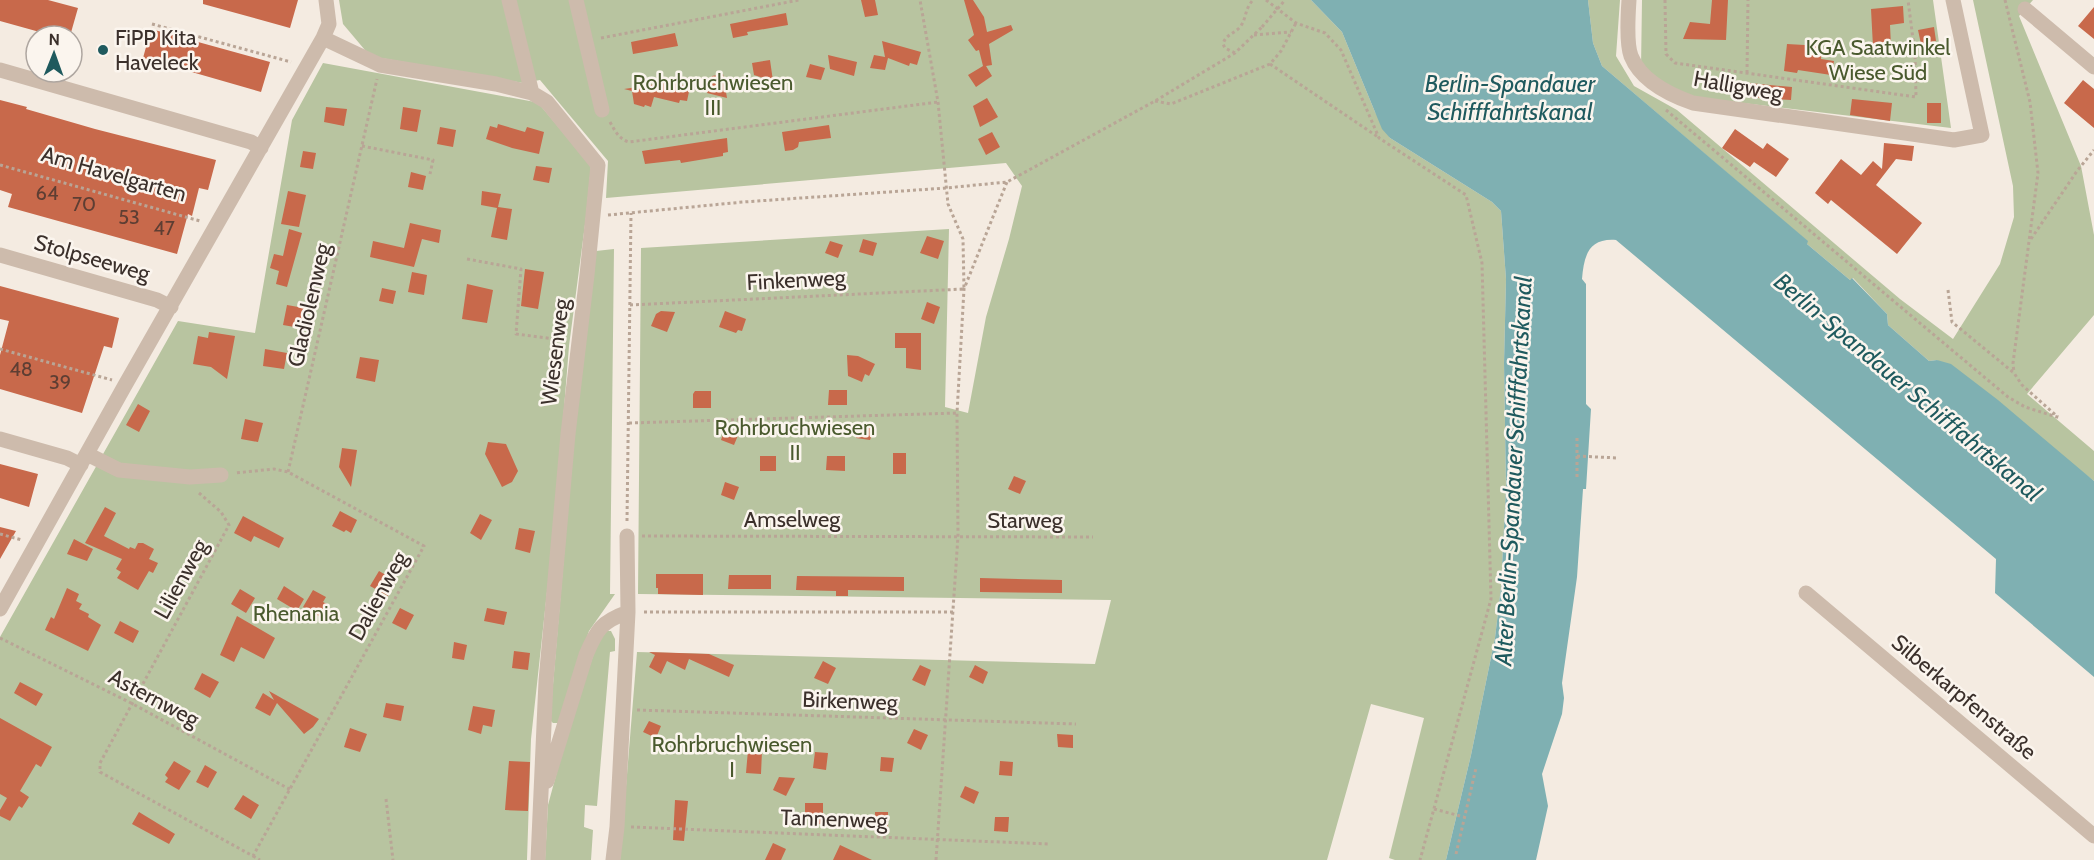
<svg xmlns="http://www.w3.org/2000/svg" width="2094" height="860" font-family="Cabin,sans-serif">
<rect width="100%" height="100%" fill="#f4ebe1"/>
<path fill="#b8c4a0" d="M339,0H1311L1342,32L1375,112L1390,138L1492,202L1501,211L1506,279L1504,363L1506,488L1501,587L1495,638L1471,755L1446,860H1395L1389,858L1424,718L1371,704L1327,860H620L637,652L1095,664L1111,600L638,594L641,248L949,229L945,407L968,413L986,317L1009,239L1022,186L1006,163L606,198L608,161L540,80L523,83L370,56L343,24Z
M1588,0H1620L1616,56L1634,86L1677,110L1900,299L1953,339L2000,264L2014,217L2013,186L1973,0H2033L2019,16L2081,166L2094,235V315L2027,394L2094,451V481L1937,360L1929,361L1888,325L1887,314L1853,278L1850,280L1807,244V241L1602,66L1593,43Z
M1642,0H1933L1951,128L1676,95L1641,68Z
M323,63L535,102L540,105L591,166L586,217L569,346L556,509L531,739L527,860H0V637L178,321L255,333L292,120Z
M614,249L610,594H615L589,631L558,723H553L550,720L574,437L596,251Z
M605,631H611L615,639V651L610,652L597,806L585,805L584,827L593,830L591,860H545L548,805L568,731L598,641Z"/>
<path fill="#7fb0b2" d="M1311,0H1588L1593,43L1602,66L1808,241L1807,244L1850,280L1852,278L1887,314L1888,325L1929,361L1937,360L1951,364L1998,400L2094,481V677L1995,593L1996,559L1616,240C1588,238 1584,256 1582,279L1586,284V404L1591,409L1586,489H1583L1577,577L1562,683L1564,698L1562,714L1542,774L1548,806L1536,860H1446L1471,755L1495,638L1501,587L1506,488L1504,363L1506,279L1501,211L1492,202L1390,138L1382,129L1342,32Z"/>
<path fill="#c8694b" d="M0,0H48L78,8L70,36H54L0,21Z
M203,0H298L290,28L203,4Z
M861,0H875L878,15L865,17Z
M964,0H973L984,17L987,32L1011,25L1013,30L989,44L992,65L986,66L992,76L976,87L968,75L983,66L979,50L976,51L968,40L974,35Z
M1712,0H1728L1726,40L1683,39L1690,22L1710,24Z
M1903,6L1904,23L1890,25L1891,46L1873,47L1871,9Z
M2094,7V39L2078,26Z
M786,13L788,25L747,32L748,35L733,38L730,24Z
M1934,27L1936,41L1921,44L1918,30Z
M151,29L270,62L261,92L143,58Z
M675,33L678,46L633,54L631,42Z
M882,41L921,52L917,65L910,63L909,66L888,58L885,70L870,68L874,55L885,57Z
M1787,44L1822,46L1821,59L1834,61L1831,75L1798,70L1797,73L1784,71Z
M828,55L857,62L854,76L830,69Z
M770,60L773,81L754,75L752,63Z
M810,64L825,68L821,80L806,77Z
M723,74L727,98L707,93L712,76Z
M2083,80L2094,89V128L2064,103Z
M670,82L690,87L687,101L680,100L679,103L654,97L651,107L645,105L644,107L634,104L632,91L624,89Z
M1749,83L1792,87L1791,100L1746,97Z
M987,98L998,117L980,127L973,106Z
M1852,99L1892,103L1890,121L1850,115Z
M0,100L27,107L26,109L95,129L216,160L208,190L199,188L192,216L188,214L177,254L8,207L12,194L0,190Z
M1927,103H1941V123H1927Z
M326,107L347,109L344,126L324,122Z
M403,107L421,110L417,132L400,129Z
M498,124L525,132L527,127L544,132L539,154L512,148L486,139L490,126L497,128Z
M829,125L831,138L799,142L798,147L793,150L785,151L782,132Z
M440,127L456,130L453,147L437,144Z
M1735,129L1763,149L1767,143L1789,159L1776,177L1754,162L1750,167L1722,148Z
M992,132L1000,147L986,155L978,139Z
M727,138L728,152L723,153V156L681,163L680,160L645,164L642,151Z
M1884,143L1914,146L1912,161L1896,159L1876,185L1922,223L1897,254L1831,200L1828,204L1815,193L1841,159L1861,175L1873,161L1882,169Z
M303,151L316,153L313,169L300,167Z
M536,166L552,168L549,183L533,180Z
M411,172L426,176L423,190L408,187Z
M288,191L306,195L299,227L281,224Z
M482,191L501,194L498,207L512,209L507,240L491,237L497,208L481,205Z
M410,223L441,230L439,243L422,239L414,267L370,257L373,241L404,248Z
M289,229L302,233L287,287L276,284L279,271L270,268L274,254L283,256Z
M927,236L944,241L938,259L920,253Z
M863,239L877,243L873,256L859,252Z
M830,241L843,245L838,258L825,253Z
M525,269L544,272L538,309L521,306Z
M412,272L427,275L424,295L408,292Z
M467,284L493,290L487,323L462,319Z
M0,286L119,318L112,348L104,346L82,413L0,389V355L9,321L0,319Z
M382,288L396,291L393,304L379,301Z
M927,302L940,307L934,324L921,319Z
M287,305L304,308L300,328L283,325Z
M661,311L675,312L667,332L651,326L656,314Z
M725,311L746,319L742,331L738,330L736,333L719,327Z
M209,332L235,336L227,379L211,367L193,364L198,336L208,338Z
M895,333H921V370L906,368V348H895Z
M265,349L287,353L284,369L263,366Z
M847,355L858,356L875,364L869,376L865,374L862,382L848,376Z
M360,357L379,360L375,382L356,378Z
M829,390H847V405H828Z
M695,391H711V408H693V394Z
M138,404L150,411L139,432L126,425Z
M245,419L263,423L258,442L241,439Z
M860,425L874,429L870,440L856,438Z
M725,428L739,433L734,445L721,440Z
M488,442L506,444L518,471L512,482L502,487L485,454Z
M342,448L357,450L351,487L339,467Z
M893,453H906V474H893Z
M760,456H776V471H760Z
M827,456H845V471L826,470Z
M0,464L38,474L29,507L0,498Z
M1014,476L1026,481L1020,494L1008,489Z
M725,482L739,487L734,500L721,495Z
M105,507L116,513L104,536L129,549L130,547L135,549L138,543H143L154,549L149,559L158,563L153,573L149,571L138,590L117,578L121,572L116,569L122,559L85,543Z
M340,511L357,520L351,533L346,530L344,532L332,526Z
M480,514L492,520L481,540L470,533Z
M243,516L284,538L279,548L254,536L251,542L234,533Z
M0,527L16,531L0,559Z
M519,528L535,531L530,553L515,549Z
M74,539L93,549L87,561L67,554Z
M379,571L396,581L388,596L370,586Z
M656,574H703V595L658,594V588H656Z
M729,575H771V589H728Z
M797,576L904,577V591L848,590V596H836V591L796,590Z
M980,578L1062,580V593L980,592Z
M284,586L304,599L297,611L277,599Z
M67,588L79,594L76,601L82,604L79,609L89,614L88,617L101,625L88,651L45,630L51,617L54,619Z
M240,589L255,598L246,613L231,604Z
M313,590L326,597L323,602L329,605L322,618L303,607Z
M400,608L414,615L406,630L392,623Z
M487,608L507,612L504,625L484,621Z
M237,616L275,638L264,659L241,647L234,662L220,655Z
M120,621L139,631L133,643L114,633Z
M454,642L467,645L464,660L452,658Z
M514,651L530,653L528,670L512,668Z
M649,652L709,654L734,665L729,677L689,659L685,670L667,661L661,674L649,667L655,655Z
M823,661L836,668L828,684L814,678Z
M920,665L931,670L925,686L912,680Z
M975,665L988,672L983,684L969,677Z
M202,673L219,682L210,698L194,689Z
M20,682L43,694L36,706L14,693Z
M269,691L319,719L313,727L304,734L277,703L270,716L255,708L263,693L274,700Z
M386,703L404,706L401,721L383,717Z
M473,706L495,710L492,727L483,725L481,734L468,730Z
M0,718L52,747L41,767L36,764L20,791L29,797L22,808L19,806L10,821L0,816V810L7,798L0,794Z
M649,721L661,726L656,738L643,732Z
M350,728L367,734L360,752L344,747Z
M914,729L928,735L921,750L907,743Z
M1057,734L1073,735V748L1058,747Z
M748,750L762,751L761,774L746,773Z
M815,752L828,753L826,770L813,768Z
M881,757L894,758L892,772L880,771Z
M174,761L191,771L179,790L165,782L168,778L165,775Z
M509,761L530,762L528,811L505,810Z
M1000,761L1013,762L1012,776L999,775Z
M205,765L217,772L208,788L196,782Z
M779,777L795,778L786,796L773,790Z
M965,786L979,792L974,804L960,797Z
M243,795L259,805L251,819L234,809Z
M675,800L688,801L684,841L673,840Z
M805,803H823V824H810L809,817H805Z
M139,812L175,834L169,844L132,824Z
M875,812H888V827L875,826Z
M995,817H1009L1008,832L994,831Z
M773,843L786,849L781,860H765Z
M840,845L872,860H833Z"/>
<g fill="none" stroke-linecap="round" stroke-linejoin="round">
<path stroke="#b9a596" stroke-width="3" stroke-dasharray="3 3" stroke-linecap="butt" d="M1266,0L1296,23L1325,33L1341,50L1379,138L1466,195L1482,263L1491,599L1420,860
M1665,0L1666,54L1675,63L1916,97L1915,55L1908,0
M2005,0L2030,102L2038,173L2013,363L2014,373
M152,24L291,62
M1254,35L1291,32
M601,38L799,0
M1235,53L1225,48L1223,44C1226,34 1234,34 1240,27C1247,18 1244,10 1253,0
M1270,64L1378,137
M1747,73L1748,0
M1155,101L1171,104L1270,64L1281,51L1296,23
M1666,110L2008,397L2025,407L2060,418
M610,122C615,131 619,139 629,142L938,102
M362,146L433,160L430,174
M0,165L200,221
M608,215L743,202L946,188L1007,182L1155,101L1235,53L1262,27
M2031,239L2077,171L2094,150
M467,259L521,269L516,334L563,340
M1948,290L1952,322L2014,373L2022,385L2058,417
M630,305L964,289L963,239L948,204L938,102L920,0
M0,349L112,380
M629,423L957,413
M1577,456L1618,458
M288,472L377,79
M1577,477V435
M199,493L221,512L229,525L100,763V772L253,856L424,546L288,472L274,469L235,473
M627,521L631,213
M0,534L22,540
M642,536L1093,537
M644,612H953
M0,638L131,703L291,790
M637,710L1076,724
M386,799L393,860
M1434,809L1464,817
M631,827L1049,844
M1456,854L1476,768
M253,856L260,860
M936,860L958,536L957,413L964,289L1007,182"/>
<path stroke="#cdbbac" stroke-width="15" d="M509,0L532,93
M576,0L602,110
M1629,0C1628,15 1626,43 1631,56C1641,81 1670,95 1693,103L1954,140L1982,135L1953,0
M2025,9L2094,67
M323,38L380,65L496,84L532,93L547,102L598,165L587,275L568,434L546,681L538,860
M0,70L251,142L261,148
M0,255L157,300L171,307
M0,439L67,458L81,465
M87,454L119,470L190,477L221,475
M1806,593L2094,836
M0,609L124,387L323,38L329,24L326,0
M547,781L586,655C597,629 601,622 628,612
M613,860L617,827L628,612L627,536"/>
<path stroke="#b9a596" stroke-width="3" stroke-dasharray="3 3" stroke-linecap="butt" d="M1262,27L1285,0"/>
</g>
<circle fill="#1f5a5e" stroke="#fbf5ee" stroke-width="2" cx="103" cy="50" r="6"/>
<g text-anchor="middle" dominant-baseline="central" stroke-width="5" stroke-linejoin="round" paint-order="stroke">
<g font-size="20" fill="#5e3e33">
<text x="47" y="193">64</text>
<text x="84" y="204">70</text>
<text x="129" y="217">53</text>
<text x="164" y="228">47</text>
<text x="21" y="369">48</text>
<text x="60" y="382">39</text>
</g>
<g font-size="22" fill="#3b302b" stroke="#fbf5ee" text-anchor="start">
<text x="115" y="37">FiPP Kita<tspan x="115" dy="25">Haveleck</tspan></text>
</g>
<g font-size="22" fill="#4a5a2e" stroke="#fbf5ee">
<text x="1878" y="47">KGA Saatwinkel<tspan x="1878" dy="25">Wiese Süd</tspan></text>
<text x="713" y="82">Rohrbruchwiesen<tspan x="713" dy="25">III</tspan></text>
<text x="795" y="427">Rohrbruchwiesen<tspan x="795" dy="25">II</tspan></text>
<text x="296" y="613">Rhenania</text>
<text x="732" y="744">Rohrbruchwiesen<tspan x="732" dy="25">I</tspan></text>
</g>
<g font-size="22" fill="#3b302b" stroke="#fbf5ee">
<text transform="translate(1738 86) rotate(10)">Halligweg</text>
<text transform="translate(114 174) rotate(16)">Am Havelgarten</text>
<text transform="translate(92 258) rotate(16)">Stolpseeweg</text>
<text transform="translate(796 280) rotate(-3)">Finkenweg</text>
<text transform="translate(309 305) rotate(-77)">Gladiolenweg</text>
<text transform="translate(555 352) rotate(-83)">Wiesenweg</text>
<text x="792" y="519">Amselweg</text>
<text x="1025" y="520">Starweg</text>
<text transform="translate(181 579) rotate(-61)">Lilienweg</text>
<text transform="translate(378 596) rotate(-61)">Dalienweg</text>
<text transform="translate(1964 697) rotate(40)">Silberkarpfenstraße</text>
<text transform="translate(154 698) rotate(28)">Asternweg</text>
<text transform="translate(850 701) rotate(2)">Birkenweg</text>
<text transform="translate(834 819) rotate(2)">Tannenweg</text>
</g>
<g font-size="24" font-style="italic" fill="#1f5a5e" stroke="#fbf5ee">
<text x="1510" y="83">Berlin-Spandauer<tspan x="1510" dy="28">Schifffahrtskanal</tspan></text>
<text transform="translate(1908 387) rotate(40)">Berlin-Spandauer Schifffahrtskanal</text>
<text transform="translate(1513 471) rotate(-87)">Alter Berlin-Spandauer Schifffahrtskanal</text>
</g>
</g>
<g transform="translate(54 54) rotate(1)"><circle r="28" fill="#fbf5ee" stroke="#aea6a0" stroke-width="1.5"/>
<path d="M0-4.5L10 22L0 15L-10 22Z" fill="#1f5a5e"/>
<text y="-9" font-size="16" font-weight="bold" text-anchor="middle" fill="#3b302b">N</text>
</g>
</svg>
